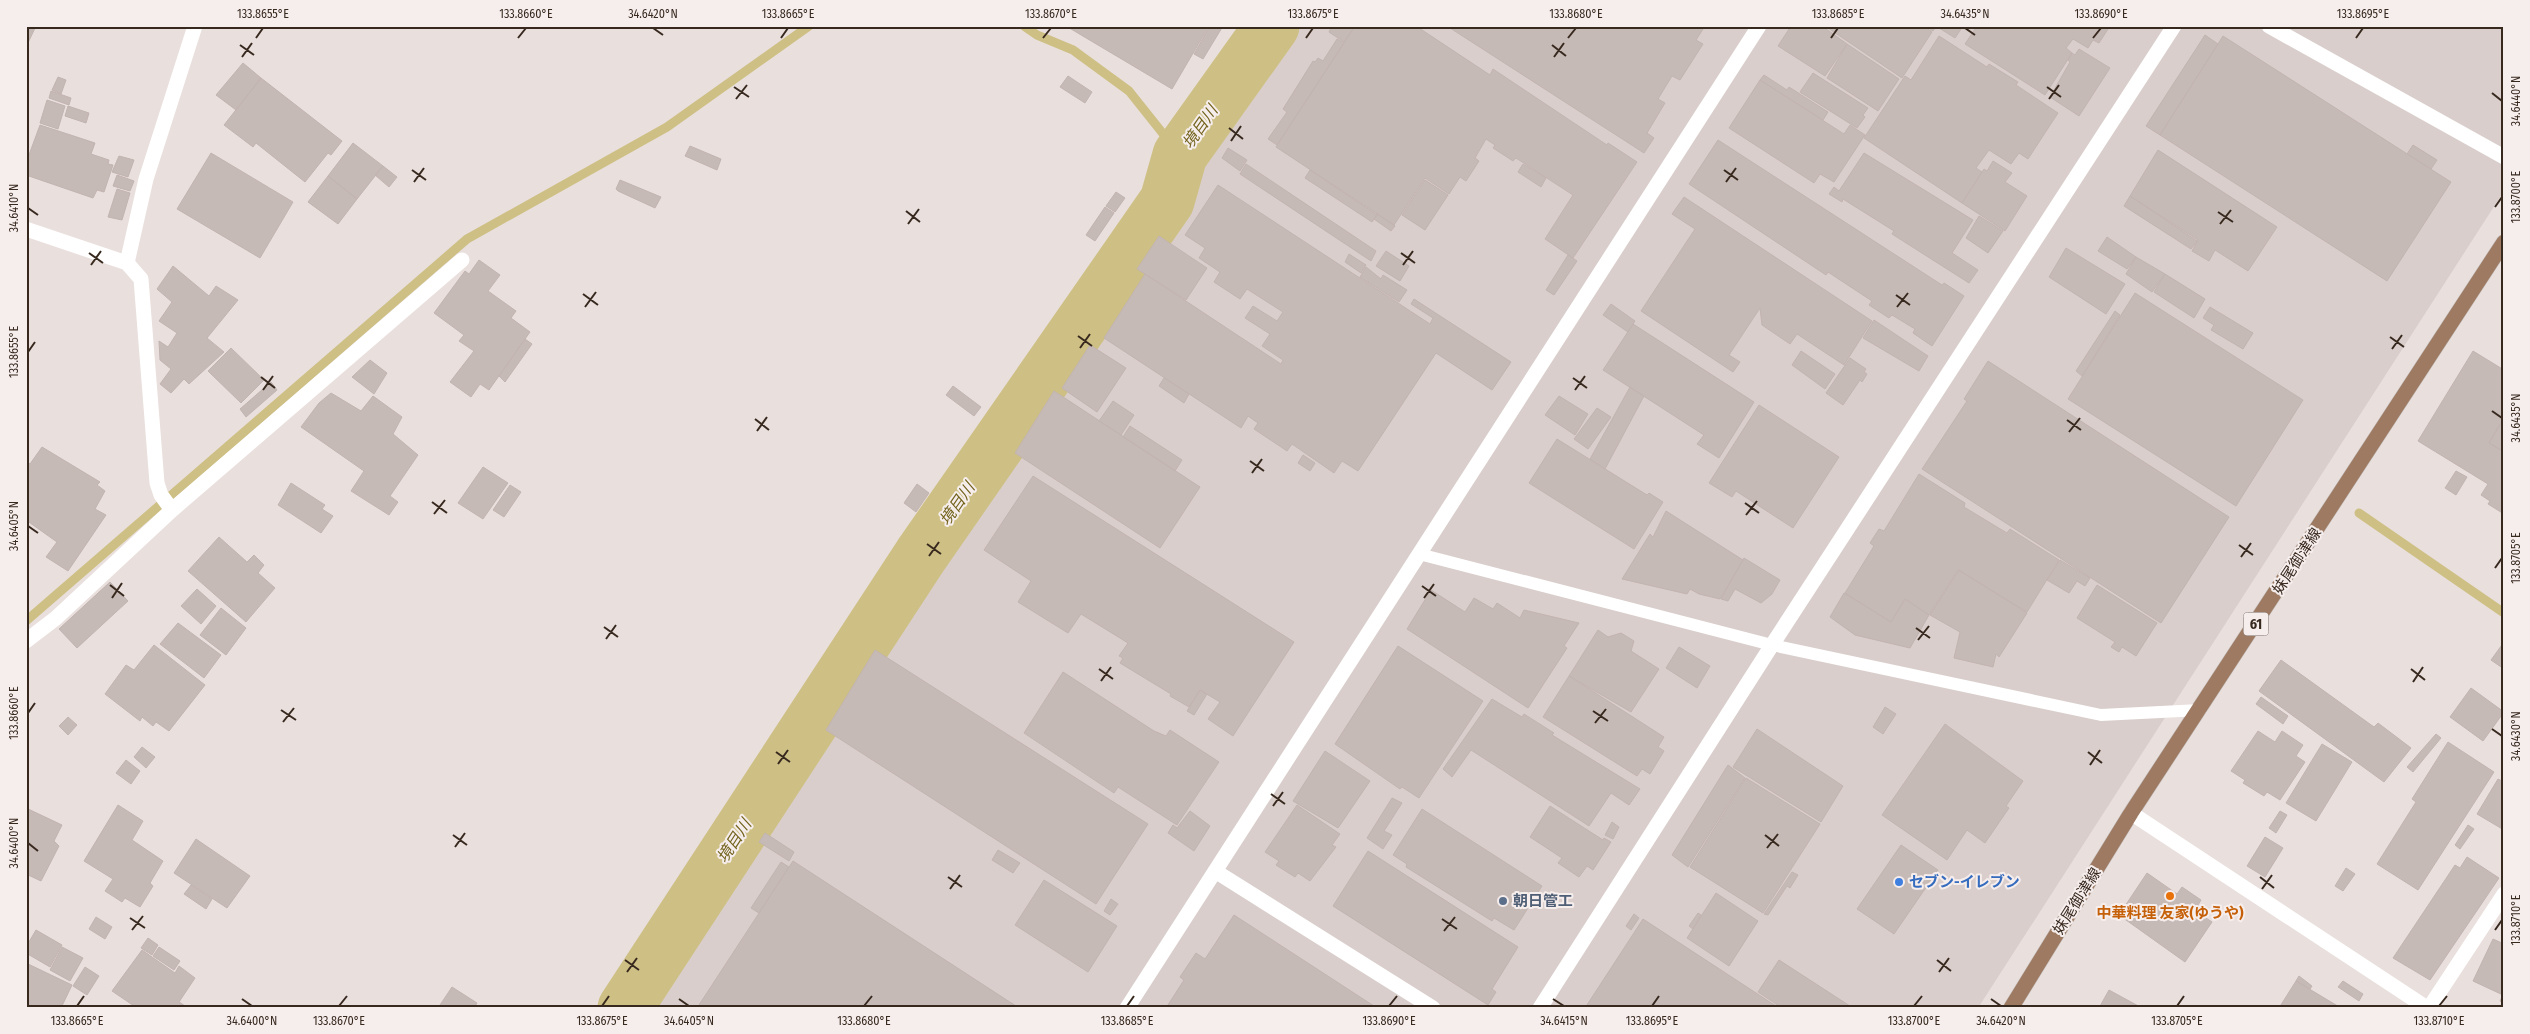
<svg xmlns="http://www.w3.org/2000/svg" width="2530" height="1034" font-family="'Fira Sans Condensed','Noto Sans JP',sans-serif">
<rect width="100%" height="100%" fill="#e9dfdd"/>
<path fill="#d9cecb" d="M1293,26H2504V191L1978,1008H645L921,576L1186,196V182L1200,154Z"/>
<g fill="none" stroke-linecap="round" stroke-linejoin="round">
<path stroke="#cec084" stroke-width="9" d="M1024,26L1037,35L1073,50L1129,91L1180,155
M2359,513L2504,613
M26,621L467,239L667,127L809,26"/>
<path stroke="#cec084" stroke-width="55" d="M625,1008L921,555L1167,201L1180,155L1272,26"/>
</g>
<path fill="#c6bab6" stroke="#c2b4b0" d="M26,26H36L26,47Z
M1066,26H1209L1172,89Z
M1210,26H1223L1203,59L1194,54Z
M1329,26H1355L1344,42L1329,32L1331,28Z
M1355,26H1416L1490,75L1493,69L1607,145L1608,143L1637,162L1573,258L1545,239L1573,195L1516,158L1513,161L1493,148L1495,145L1486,139L1475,158L1479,161L1466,181L1460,177L1449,194L1425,178L1394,225L1276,147Z
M1447,26H1705L1696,40L1703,44L1680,80L1672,76L1658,99L1665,103L1647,133L1654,138L1644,153Z
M1791,26H1822L1847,44L1825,76L1778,46Z
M1825,26H1924L1932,32L1902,78Z
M1926,26H1963L1955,38L1936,26L1933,31Z
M1977,26H2110L2099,43L2093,40L2088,48L2073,39L2066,48L2072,53L2045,95L1965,44Z
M2205,35L2218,44L2160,135L2146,126Z
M1939,36L1987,67L1989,64L2018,82L2016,85L2058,113L2028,159L2019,153L2011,164L1989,150L1976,168L1982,172L1962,203L1864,138L1905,76L1911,80Z
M2223,36L2451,182L2387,281L2160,135Z
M1337,39L1344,43L1277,145L1268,139L1287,112L1283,109L1313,61L1315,62L1318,58L1323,61Z
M1847,44L1899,79L1878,111L1827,78Z
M2079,49L2110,68L2079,116L2050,97L2070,62L2068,60L2072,53L2075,55Z
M243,63L261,78L236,110L216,95Z
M1813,73L1868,108L1863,115L1865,117L1857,128L1800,92Z
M1764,75L1787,90L1789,87L1828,112L1823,120L1760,80Z
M1068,76L1092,92L1085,103L1060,87Z
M58,77L66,80L61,94L52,90Z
M261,78L342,141L331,155L328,153L305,182L256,143L253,147L224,125Z
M1760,80L1844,134L1850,125L1865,135L1834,182L1820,174L1814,183L1729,128Z
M51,91L71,98L69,105L49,98Z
M47,100L65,106L58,129L40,123Z
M68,106L89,113L86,123L65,116Z
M40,125L95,143L91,154L109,160L108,164L113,165L104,192L97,190L93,198L26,175V163Z
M1718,140L1942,285L1944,283L1964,296L1932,346L1913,333L1915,329L1892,315L1889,318L1869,305L1872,301L1828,272L1826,275L1689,184Z
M353,143L383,166L357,199L328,176Z
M2413,145L2437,160L2431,169L2407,154Z
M690,146L721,159L717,170L685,156Z
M1228,148L1247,160L1240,171L1222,158Z
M2158,150L2277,227L2248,271L2215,250L2209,261L2192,251L2198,240L2130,196Z
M211,153L293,202L260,258L177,209Z
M1864,153L1973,220L1952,253L1978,270L1969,283L1892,234L1894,231L1843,199L1842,202L1829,194L1834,187L1839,191Z
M119,156L134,160L128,177L112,172Z
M1993,161L2012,173L2005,182L2027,196L2005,231L1962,203L1984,169L1987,171Z
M1246,164L1376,251L1371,261L1240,174Z
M1523,164L1546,178L1541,187L1518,172Z
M383,166L397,177L389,187L375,175Z
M1310,170L1377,215L1372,222L1305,178Z
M117,175L134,181L130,191L113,186Z
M328,176L357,199L338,224L308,202Z
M620,180L661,197L655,208L618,191L616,189Z
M1425,180L1448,195L1425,230L1402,215Z
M1218,185L1430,324L1433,318L1411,304L1414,299L1511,362L1492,390L1436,353L1358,471L1342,461L1334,473L1292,444L1287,451L1254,429L1258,423L1248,416L1241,428L1104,338L1145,274L1281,364L1283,360L1262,346L1270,334L1245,318L1253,306L1277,321L1283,312L1247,289L1240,299L1214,282L1220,272L1199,258L1205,248L1185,235Z
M117,189L130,193L122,220L108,217Z
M1116,192L1125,198L1115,212L1106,206Z
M2130,196L2197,241L2191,249L2124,206Z
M1684,197L1872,321L1844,365L1797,334L1790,344L1762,325L1760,308L1729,355L1740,362L1733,372L1641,311L1695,229L1672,214Z
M1105,207L1114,213L1095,241L1086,235Z
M1377,214L1395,226L1391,231L1374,219Z
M1979,216L2003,231L1988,253L1966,238Z
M1159,236L1207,268L1186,300L1137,269Z
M2107,237L2136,257L2127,269L2098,251Z
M2066,248L2125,284L2106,314L2049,277Z
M1386,251L1409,266L1400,281L1376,266Z
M1349,254L1366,265L1361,273L1345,262Z
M1568,255L1577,261L1554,295L1546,290Z
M2136,257L2165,274L2152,292L2126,274Z
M479,260L500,275L488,291L516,311L511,318L530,332L489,390L480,384L471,397L450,382L474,351L459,341L464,335L434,313L465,271L469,274Z
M173,266L209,296L216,286L238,300L207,338L224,352L189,384L184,379L171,393L160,384L171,369L160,360L159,341L168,347L177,333L159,321L172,302L157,289Z
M1366,267L1381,279L1383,275L1407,290L1399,302L1360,277Z
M2165,274L2205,299L2194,318L2154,292Z
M2135,293L2303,400L2236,506L2068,399Z
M1611,304L1635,321L1628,332L1603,315Z
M2210,307L2253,333L2243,349L2211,330L2214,325L2203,318Z
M2115,311L2120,315L2082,376L2076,371Z
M1874,320L1928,356L1919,371L1863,338Z
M1633,324L1754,402L1719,458L1697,444L1704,435L1603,370Z
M525,339L532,344L505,382L499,376Z
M1090,345L1126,368L1097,412L1062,388Z
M231,348L264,380L241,403L208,371Z
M1801,351L1835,374L1825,389L1792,365Z
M2473,351L2504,370V418L2489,443L2504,452V514L2488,504L2490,501L2481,495L2488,484L2418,441Z
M1850,358L1866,369L1864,372L1867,374L1862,382L1860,380L1843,405L1826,393Z
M370,360L387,373L374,394L352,377Z
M1988,361L2229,517L2161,623L1922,469L1967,401L1964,399Z
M1164,378L1189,394L1184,403L1159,386Z
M271,382L277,390L246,417L240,409Z
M953,386L981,407L974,416L946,395Z
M1630,387L1644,396L1605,469L1590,459Z
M1054,391L1200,487L1160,548L1015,453Z
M331,393L361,411L373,396L402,417L393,434L418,455L390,496L398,502L389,515L351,491L364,471L301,427L319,403Z
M1559,396L1588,414L1575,435L1545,415Z
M1113,401L1134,415L1121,435L1099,421Z
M1759,405L1839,457L1793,528L1736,491L1732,497L1709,483Z
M1597,408L1611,417L1588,449L1574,439Z
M2500,424L2504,426V452L2489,443Z
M1130,426L1182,460L1175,471L1123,437Z
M1557,439L1647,495L1649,493L1663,502L1634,549L1529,483Z
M42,447L100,482L97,485L105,491L95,509L106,515L68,571L46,557L57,542L26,520V461L30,464Z
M1303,455L1315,463L1310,471L1298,463Z
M483,467L508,483L483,519L458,503Z
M2456,471L2467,477L2456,495L2445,488Z
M1919,474L1965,503L1964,507L2007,533L2010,529L2059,560L2027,612L1958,570L1929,615L1905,599L1891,622L1845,593L1874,546L1870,543L1879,529L1884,531Z
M1033,476L1294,642L1233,736L1208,719L1220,702L1200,690L1189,707L1170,696L1171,694L1120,663L1123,658L1119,656L1128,643L1081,614L1068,633L1018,602L1031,581L984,550Z
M291,483L325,505L322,509L333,516L321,533L278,505Z
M917,484L929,493L916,512L904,503Z
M510,485L521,492L504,517L493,510Z
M1666,511L1743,560L1720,599L1699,594L1690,589L1687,594L1622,579L1650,534L1653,537Z
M219,537L247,562L254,555L264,565L258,573L275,588L246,622L188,571Z
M1744,558L1780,580L1772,594L1761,603L1735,589L1728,601L1721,599Z
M2060,560L2090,578L2085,586L2077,581L2069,593L2047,580Z
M1959,570L2027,613L1999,657L1996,654L1993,667L1954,658L1960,632L1930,615Z
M110,582L128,601L77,648L59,629Z
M2097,585L2157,623L2136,656L2122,647L2119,652L2111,647L2115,642L2077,618Z
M197,589L216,606L201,624L181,606Z
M1431,590L1465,612L1474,598L1493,609L1497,603L1520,618L1524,610L1579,623L1564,646L1567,648L1528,708L1407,629Z
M1844,593L1891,622L1905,599L1929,615L1910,648L1855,635L1830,617Z
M221,608L246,628L226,655L200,635Z
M178,623L221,655L204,678L160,644Z
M1598,630L1608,637L1621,633L1634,641L1631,651L1659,669L1631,712L1569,676Z
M2504,642V669L2491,660Z
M154,645L205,685L169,731L156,722L153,726L142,717L140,721L105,694L126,665L134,670Z
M1398,646L1483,701L1419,798L1402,787L1400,789L1335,744Z
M1679,647L1710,666L1697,688L1666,668Z
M875,650L1148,824L1096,904L826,730Z
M2281,660L2374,727L2378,723L2411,748L2384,782L2259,691Z
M1063,672L1154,731L1166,736L1170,730L1219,762L1177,825L1118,787L1114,793L1024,733Z
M1569,676L1664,737L1658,747L1664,751L1650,774L1642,769L1637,776L1543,717Z
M2471,688L2504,712L2483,741L2450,717Z
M1200,690L1207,694L1194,715L1187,711Z
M2261,697L2288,716L2283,724L2256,704Z
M1492,699L1522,717L1524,714L1554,733L1552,735L1640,789L1629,805L1611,793L1589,826L1471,750L1452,777L1443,769Z
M1885,707L1896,714L1883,734L1873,727Z
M68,717L77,725L68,735L59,726Z
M1945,724L2023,781L2006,806L2009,808L1985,843L1967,830L1947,860L1882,815Z
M1757,729L1843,786L1821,822L1733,767Z
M2258,731L2275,742L2282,731L2303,745L2296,756L2305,762L2280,800L2267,792L2264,796L2243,783L2245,780L2231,771Z
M2436,734L2441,738L2413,772L2407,767Z
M2448,742L2494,772L2418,890L2377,864L2416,802L2412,799Z
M2322,744L2352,762L2316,821L2286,803Z
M142,747L155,757L146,768L134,757Z
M1325,751L1370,781L1338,828L1293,801Z
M126,760L140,771L131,784L116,773Z
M1728,765L1745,778L1688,867L1672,855Z
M1746,778L1820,824L1763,913L1690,867Z
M2498,779L2504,782V830L2477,814Z
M1392,798L1402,803L1384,831L1392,835L1383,849L1367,838Z
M118,805L143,821L132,840L163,861L150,883L153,886L140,907L125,898L122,902L105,891L113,879L84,861Z
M1297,805L1340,834L1332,845L1336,847L1310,881L1298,873L1295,877L1276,865L1279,861L1265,852Z
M1550,806L1603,840L1604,838L1611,842L1593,870L1587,866L1579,877L1558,863L1562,858L1530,837Z
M26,808L62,825L54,841L59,846L41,881L26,874Z
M1422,809L1542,886L1514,930L1494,918L1492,921L1406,867L1407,864L1393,855Z
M1190,811L1210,826L1194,851L1168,833L1173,825L1177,828Z
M2280,811L2287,815L2276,833L2269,828Z
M1612,822L1619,827L1613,839L1605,835Z
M2468,825L2474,829L2460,849L2455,845Z
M765,833L794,852L789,861L759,842Z
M2265,837L2283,848L2265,877L2247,866Z
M196,839L250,876L227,908L174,873Z
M1901,845L1938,870L1894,934L1857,909Z
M998,850L1020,863L1013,873L992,860Z
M1368,851L1518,947L1492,989L1496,992L1488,1005L1333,906Z
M2467,857L2499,878L2430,980L2393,958L2455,865L2460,868Z
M793,861L1019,1008H697Z
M781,862L789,867L759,913L751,908Z
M2346,868L2355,874L2343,891L2335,886Z
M1792,872L1798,875L1790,888L1787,886L1768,915L1764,914Z
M2147,873L2177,894L2182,887L2201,900L2198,905L2210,913L2206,918L2212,922L2185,962L2119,915Z
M1044,880L1117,926L1088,972L1015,925Z
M191,885L212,899L206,909L184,894Z
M1716,893L1758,921L1729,966L1687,938Z
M1111,899L1118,904L1110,915L1104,911Z
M1698,913L1701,915L1693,929L1689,926Z
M1634,914L1639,918L1631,930L1626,926Z
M1234,915L1377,1008H1166L1184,980L1180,977L1196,953L1205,959Z
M96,917L112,927L105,939L89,929Z
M1643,919L1779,1008H1585Z
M36,930L62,945L50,967L26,953V947Z
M148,938L158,945L152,955L141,948Z
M2493,939L2504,944V1008L2501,1007L2503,1003L2500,1001L2503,995L2473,981Z
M62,947L83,958L70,981L50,970Z
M159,947L180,961L174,970L153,956Z
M142,950L175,973L179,966L195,978L179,1002L185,1006L184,1008H137L112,991Z
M1779,960L1853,1008H1782L1758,992Z
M26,963L72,985L61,1008H26Z
M85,967L99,976L87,995L73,986Z
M2299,976L2312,986L2310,989L2296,981Z
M2296,981L2341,1008H2279Z
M2343,981L2363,994L2359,1001L2338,987Z
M452,987L477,1003L474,1008H438Z
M2109,990L2142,1008H2099Z"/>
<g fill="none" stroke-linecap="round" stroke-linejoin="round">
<defs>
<path id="primary" d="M2011,1008L2131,813L2504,242"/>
</defs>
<use href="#primary" stroke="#c3bfbc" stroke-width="16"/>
<path stroke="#fff" stroke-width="12" d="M1419,554L1772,645L2101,715L2200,710"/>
<path stroke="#fff" stroke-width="15" d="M2269,26L2504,157
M26,229L127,263L141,279L157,483L161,495L172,510L56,618L26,641
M127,263L146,179L195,26
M172,510L462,260
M2131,813L2427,1008
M1215,871L1433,1008
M1127,1008L1759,26
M1540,1008L1772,645L2174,26
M2429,1008L2504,894"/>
<use href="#primary" stroke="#9e7a62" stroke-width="15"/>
</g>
<path fill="none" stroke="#38291f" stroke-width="2" d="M653,28L663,35M1965,28L1975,35M256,38L263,28M518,38L526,28M781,38L788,28M1043,38L1051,28M1306,38L1313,28M1568,38L1576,28M1831,38L1838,28M2093,38L2101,28M2356,38L2363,28M240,45L254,55M1552,45L1566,56M242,57L252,43M1554,57L1564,43M734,87L749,97M2047,87L2061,97M2492,93L2502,101M736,99L747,85M2049,99L2059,85M1229,128L1243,139M1231,141L1241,126M412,170L426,180M1724,170L1738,180M414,182L424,168M1726,182L1736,168M2495,207L2502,197M28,208L38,215M906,211L920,222M2218,212L2233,222M908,224L919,209M2220,224L2231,210M89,253L103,263M1401,253L1415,263M91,265L101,251M1403,265L1413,251M583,294L598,305M1896,295L1910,305M585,307L596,292M1897,307L1908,293M1078,336L1092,346M2390,337L2404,347M1080,348L1090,334M2392,349L2402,335M28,352L35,342M261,377L275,388M1573,378L1587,388M263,390L273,376M1575,390L1585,376M2492,411L2502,418M755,419L769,430M2067,420L2081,430M757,431L767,417M2069,432L2080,418M1250,461L1264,471M1252,473L1262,459M432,502L447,513M1745,503L1759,513M434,514L445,500M1746,515L1757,501M28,526L38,533M927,544L941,554M2239,545L2253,555M929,556L939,542M2241,557L2251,543M2495,568L2502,558M110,585L124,596M1422,586L1436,596M112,598L122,583M1424,598L1434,584M604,627L618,637M1916,628L1930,638M606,639L616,625M1918,640L1929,626M1099,669L1113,679M2411,669L2425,680M1101,681L1111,667M2413,682L2423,667M281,710L296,720M1593,711L1608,721M28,713L35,703M283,722L294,708M1595,723L1606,709M2492,729L2502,736M776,752L790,762M2088,752L2102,763M778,764L788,750M2090,765L2100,750M1271,794L1285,804M1273,806L1283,792M453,835L467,845M1765,835L1779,846M28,843L38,851M455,847L465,833M1767,848L1778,834M948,877L962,887M2260,877L2274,888M950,889L960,875M2262,889L2272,875M130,918L145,928M1442,919L1457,929M132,930L143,916M2495,930L2502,920M1444,931L1455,917M625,960L639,970M1937,960L1951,971M627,972L637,958M1939,972L1949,958M242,999L252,1006M679,999L689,1006M1553,999L1564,1006M1991,999L2001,1006M77,1006L84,996M339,1006L347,996M602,1006L609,996M864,1006L872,996M1127,1006L1134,996M1389,1006L1397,996M1652,1006L1659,996M1914,1006L1922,996M2177,1006L2184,996M2439,1006L2447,996"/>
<circle fill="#3f7fe0" stroke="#f6eeed" stroke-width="2" cx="1899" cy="882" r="5"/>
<circle fill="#e8710a" stroke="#f6eeed" stroke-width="2" cx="2170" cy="896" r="5"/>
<circle fill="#5c6f8a" stroke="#f6eeed" stroke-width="2" cx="1503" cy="901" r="5"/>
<g text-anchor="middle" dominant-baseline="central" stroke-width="4" stroke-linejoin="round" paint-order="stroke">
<rect fill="#f6eeed" stroke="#71645d" stroke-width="1" x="2243.5" y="612.5" width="25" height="23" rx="4"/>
<g font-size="14" font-weight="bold" fill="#38291f">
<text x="2256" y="624">61</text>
</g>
<g font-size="15" fill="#38291f" stroke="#f6eeed">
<text transform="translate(2297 561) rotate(-57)">妹尾御津線</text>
<text transform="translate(2077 901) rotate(-58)">妹尾御津線</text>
</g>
<g font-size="15" font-weight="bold" fill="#366cbe" stroke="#f6eeed" text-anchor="start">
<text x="1909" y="882">セブン-イレブン</text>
</g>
<g font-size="15" font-weight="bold" fill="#4e5e75" stroke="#f6eeed" text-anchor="start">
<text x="1513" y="901">朝日管工</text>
</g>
<g font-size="15" font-weight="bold" fill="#c56008" stroke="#f6eeed">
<text x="2170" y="913">中華料理 友家(ゆうや)</text>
</g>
<g font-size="16" font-style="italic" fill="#72621b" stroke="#f6eeed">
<text transform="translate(1200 127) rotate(-55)">境目川</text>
<text transform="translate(957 504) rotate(-55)">境目川</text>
<text transform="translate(734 841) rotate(-57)">境目川</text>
</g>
</g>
<rect width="2530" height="1034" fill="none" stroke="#f6eeed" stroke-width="55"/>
<rect x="28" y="28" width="2474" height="978" fill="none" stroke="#38291f" stroke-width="2"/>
<g font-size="12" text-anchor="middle" fill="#38291f">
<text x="263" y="18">133.8655°E</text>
<text x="526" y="18">133.8660°E</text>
<text x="653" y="18">34.6420°N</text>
<text x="788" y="18">133.8665°E</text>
<text x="1051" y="18">133.8670°E</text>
<text x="1313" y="18">133.8675°E</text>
<text x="1576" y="18">133.8680°E</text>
<text x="1838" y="18">133.8685°E</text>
<text x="1965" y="18">34.6435°N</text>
<text x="2101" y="18">133.8690°E</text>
<text x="2363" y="18">133.8695°E</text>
<text transform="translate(2516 101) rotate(-90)" y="4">34.6440°N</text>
<text transform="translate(2516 197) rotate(-90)" y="4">133.8700°E</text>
<text transform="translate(14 208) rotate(-90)" y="4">34.6410°N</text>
<text transform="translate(14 352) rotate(-90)" y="4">133.8655°E</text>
<text transform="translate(2516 418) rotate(-90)" y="4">34.6435°N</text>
<text transform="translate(14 526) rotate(-90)" y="4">34.6405°N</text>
<text transform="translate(2516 558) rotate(-90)" y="4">133.8705°E</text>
<text transform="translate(14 713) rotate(-90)" y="4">133.8660°E</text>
<text transform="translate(2516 736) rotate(-90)" y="4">34.6430°N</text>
<text transform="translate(14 843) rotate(-90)" y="4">34.6400°N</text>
<text transform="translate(2516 920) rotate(-90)" y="4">133.8710°E</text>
<text x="77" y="1025">133.8665°E</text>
<text x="252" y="1025">34.6400°N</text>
<text x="339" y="1025">133.8670°E</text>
<text x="602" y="1025">133.8675°E</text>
<text x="689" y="1025">34.6405°N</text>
<text x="864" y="1025">133.8680°E</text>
<text x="1127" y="1025">133.8685°E</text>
<text x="1389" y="1025">133.8690°E</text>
<text x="1564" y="1025">34.6415°N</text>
<text x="1652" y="1025">133.8695°E</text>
<text x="1914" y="1025">133.8700°E</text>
<text x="2001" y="1025">34.6420°N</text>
<text x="2177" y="1025">133.8705°E</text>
<text x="2439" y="1025">133.8710°E</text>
</g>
</svg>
